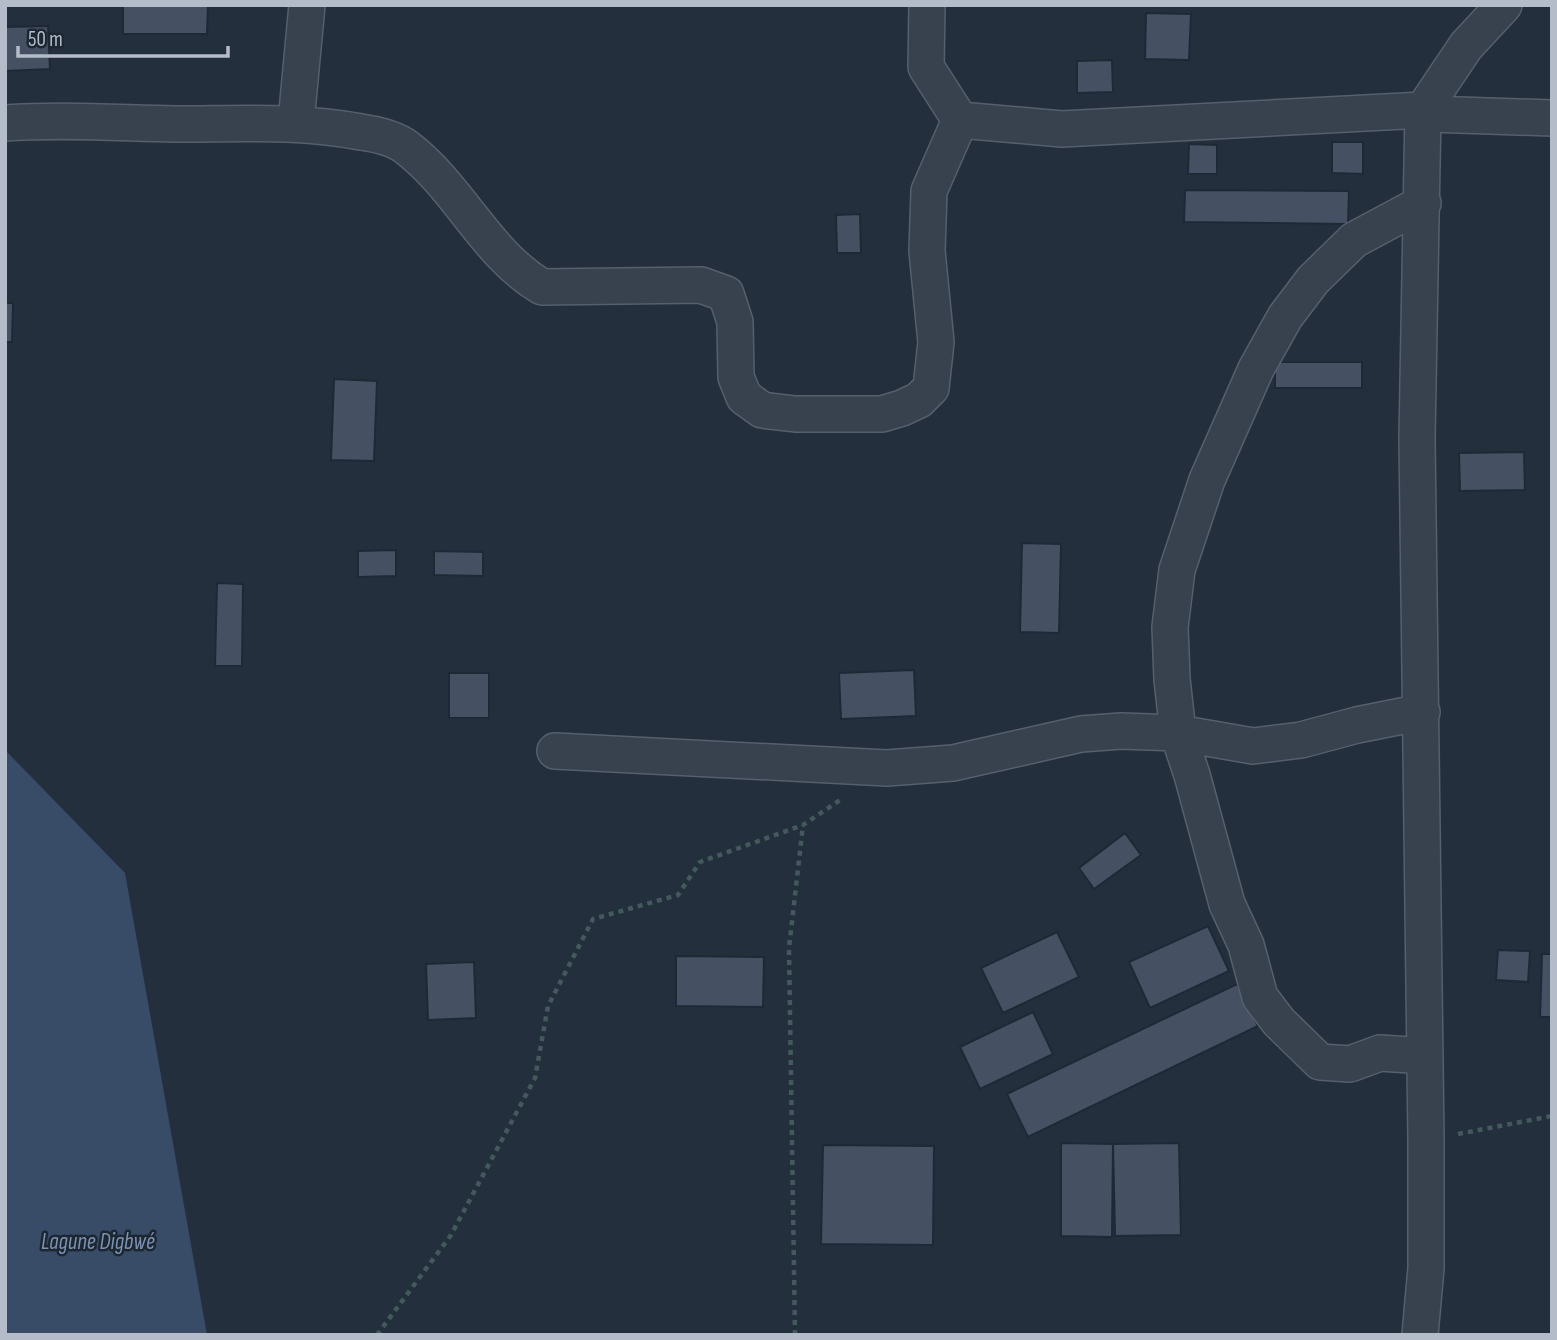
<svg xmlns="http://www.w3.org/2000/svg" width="1557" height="1340" font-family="'Sofia Sans Condensed',sans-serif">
<rect width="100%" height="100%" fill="#242f3e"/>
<path fill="#394c67" d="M5,750L125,873L207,1335H5Z"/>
<path fill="#455162" stroke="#1f2835" stroke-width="2" d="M123,5H208L207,34H123Z
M1146,13L1191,14L1189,60L1145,59Z
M48,26L50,69L5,71V27Z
M1112,60L1113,92L1077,93V61Z
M1332,142H1363V174L1332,173Z
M1189,144L1217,145V174H1188Z
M1185,190L1349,191L1348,224L1184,222Z
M860,214L861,253H837L836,215Z
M5,303H13L12,342H5Z
M1275,362H1362V388H1275Z
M334,379L377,381L374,461L331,460Z
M1524,452L1525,490L1460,491L1459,453Z
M1022,543L1061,544L1059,633L1020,632Z
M396,550V576L358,577V551Z
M434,551L483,552V576L434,575Z
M217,583L243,584L242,666H215Z
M914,670L916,716L841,719L839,673Z
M449,673H489V718H449Z
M1125,833L1141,855L1094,889L1079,868Z
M1208,926L1229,971L1150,1008L1129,962Z
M1057,932L1079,977L1003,1013L981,968Z
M1498,950L1530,951L1528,982L1496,980Z
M1542,954H1552V1017H1540Z
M676,956L764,957L763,1007L676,1006Z
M474,962L476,1018L428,1020L426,964Z
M1237,984L1258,1026L1028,1137L1007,1094Z
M1033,1012L1053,1054L980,1089L960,1047Z
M1061,1143L1113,1144L1112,1237L1061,1236Z
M1179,1143L1181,1235L1115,1236L1113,1144Z
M823,1145L934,1146L933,1245L821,1244Z"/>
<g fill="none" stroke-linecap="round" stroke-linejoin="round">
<defs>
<path id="minor" d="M927,5L926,67L960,120
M960,120L1062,129L1423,110L1429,114L1552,118
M296,122L307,5
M5,123C62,119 119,123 175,124C239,124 297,120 361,132C375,134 394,138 406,147C459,187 485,253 542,287L701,285L726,294L735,322L736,377L744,397L762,410L795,414H882L902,408L919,400L931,388L936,342L927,251L929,191L960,120
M1423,203L1354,240L1313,280L1285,317L1256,369L1207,480L1177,570L1170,627L1172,679L1178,733L1192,775L1227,904L1246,945L1260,997L1279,1022L1320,1062L1350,1064L1380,1053L1425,1056
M555,751L887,768L953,763L1081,734L1121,731L1178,733L1253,746L1301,740L1357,725L1422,712
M1420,1335L1426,1268V1141L1417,438L1423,110L1466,46L1504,5"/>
</defs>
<use href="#minor" stroke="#565f6c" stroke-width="38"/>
<path stroke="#44595c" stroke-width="4.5" stroke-dasharray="5 5" stroke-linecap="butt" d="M1458,1134L1552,1116
M377,1335L451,1235L535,1078L548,1006L593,919L678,895L700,862L803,825L843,798
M795,1335L789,948L803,825"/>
<use href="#minor" stroke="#38414e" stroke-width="35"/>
</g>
<g text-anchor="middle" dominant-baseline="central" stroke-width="5" stroke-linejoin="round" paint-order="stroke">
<g font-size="23" font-style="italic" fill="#7c92b1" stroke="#1d2633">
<text x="98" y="1242">Lagune Digbwé</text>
</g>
</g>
<rect width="1557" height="1340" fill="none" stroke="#b4bcc9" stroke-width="14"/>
<path d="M18 46v10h210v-10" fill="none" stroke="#b4bcc9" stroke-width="3.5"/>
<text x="28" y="46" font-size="21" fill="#b4bcc9" stroke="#1d2633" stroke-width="5" paint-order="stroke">50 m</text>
</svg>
